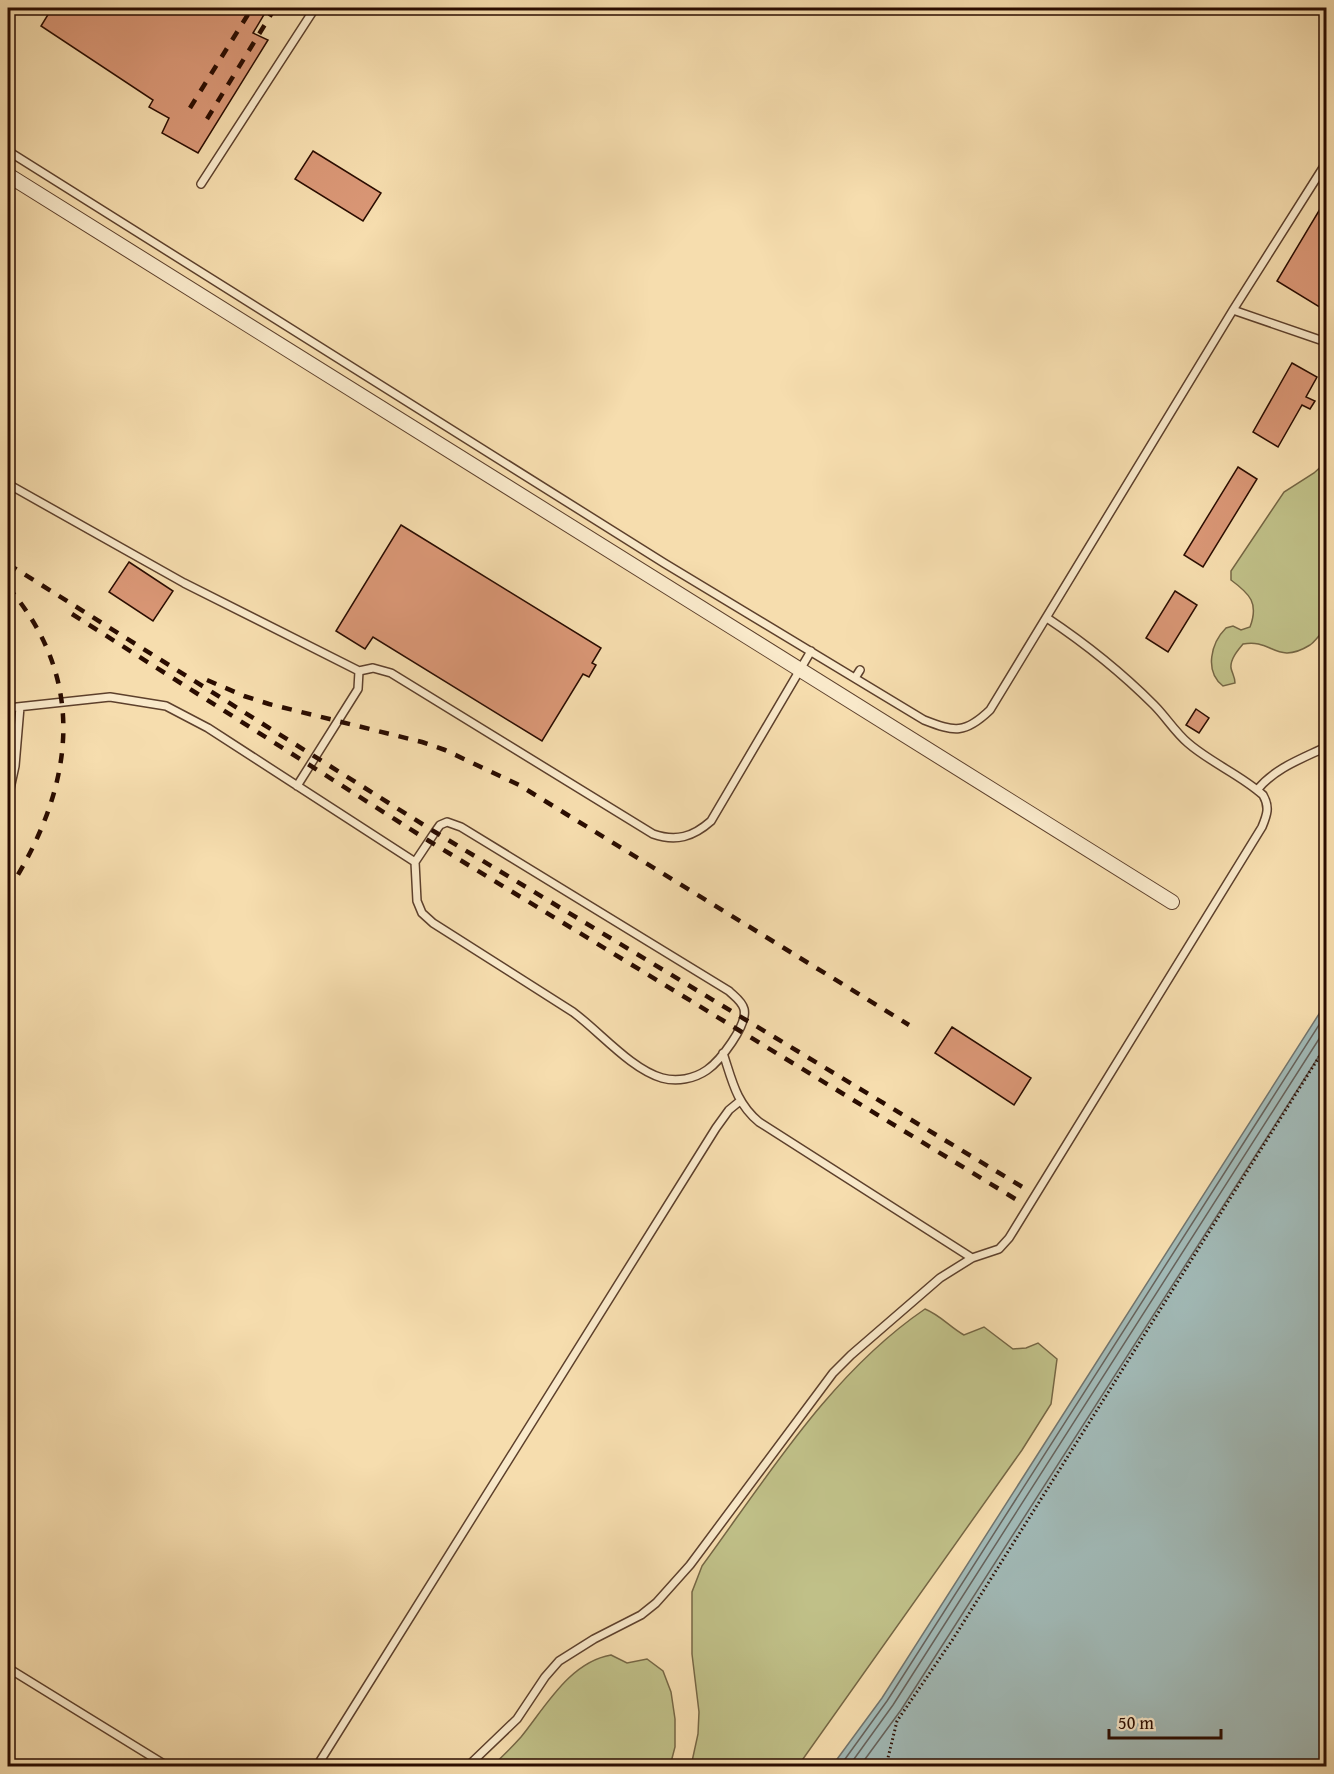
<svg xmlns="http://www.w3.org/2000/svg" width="1334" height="1774" font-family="'Gentium Book Plus',serif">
<rect width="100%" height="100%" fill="#f6ddae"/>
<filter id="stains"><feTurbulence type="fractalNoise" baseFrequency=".00333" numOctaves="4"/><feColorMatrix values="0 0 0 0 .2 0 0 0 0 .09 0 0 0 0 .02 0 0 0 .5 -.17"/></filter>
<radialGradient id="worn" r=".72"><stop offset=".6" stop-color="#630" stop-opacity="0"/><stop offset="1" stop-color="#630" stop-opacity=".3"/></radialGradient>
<path fill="#c0c088" stroke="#756644" stroke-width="1.5" d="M1326,462V629C1320,633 1316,641 1310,645C1276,666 1272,638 1243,644C1238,650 1230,659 1231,668C1232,673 1235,677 1235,683L1223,686C1204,671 1211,643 1226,628L1233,626L1241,630L1250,627C1259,603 1250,594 1231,580V571L1284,492L1314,473Z
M925,1309C940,1315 950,1327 964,1335L984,1327L1013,1349L1026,1348L1038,1343L1057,1359L1051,1404L1022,1450L798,1766H691L698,1734L699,1712L692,1654V1592L702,1566C768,1476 831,1373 925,1309Z
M611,1655L627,1663L647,1659L663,1671L671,1692L675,1719V1747L670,1766H492C502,1757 512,1747 521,1737C546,1706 570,1662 611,1655Z"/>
<path fill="#a1b9b6" stroke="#71746d" stroke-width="1.5" d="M1326,1003V1766H832L882,1698Z"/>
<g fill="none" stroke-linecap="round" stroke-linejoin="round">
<path stroke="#66625b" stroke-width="1.5" d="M840,1766L887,1701L1326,1014
M849,1766L893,1705L1326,1028
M860,1766L901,1710L1326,1045"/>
</g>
<path fill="#da9776" stroke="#2a0c00" stroke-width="1.5" d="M52,8H268L253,33L268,40L198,153L162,133L169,118L149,107L153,100L41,26Z
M313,151L381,193L363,221L295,179Z
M1326,199V311L1277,281Z
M1292,363L1317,377L1306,397L1315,401L1310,409L1302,405L1278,447L1253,432Z
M1238,467L1257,479L1203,567L1184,555Z
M401,525L601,648L592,663L596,665L589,677L583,674L542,741L373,637L365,649L336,631Z
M129,562L173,591L153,621L109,592Z
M1175,591L1197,605L1168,652L1146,638Z
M1196,709L1209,718L1199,733L1186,725Z
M952,1027L1031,1078L1014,1105L935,1053Z"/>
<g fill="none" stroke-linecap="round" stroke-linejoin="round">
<defs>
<path id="lane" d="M8,151L664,563L924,720C955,732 965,734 990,710L1233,310L1326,163
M201,184L315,8
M1233,310L1326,342
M8,484L184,583L359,671L373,668L391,673L653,834C676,842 693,837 711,821L811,651
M855,678L860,670
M8,708L110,697L166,706L208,728L415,862
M297,786L358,689L359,671
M1257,790C1275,768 1301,759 1326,747
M8,798L15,766L20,707
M447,822L461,827L729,991C734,996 742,1001 744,1009C748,1025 720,1061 707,1070C694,1079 677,1082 662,1078C631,1069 600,1032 573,1012L433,923L422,913L417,901L415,862L435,832L440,825Z
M723,1053C732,1080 736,1103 759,1122L972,1258
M8,1668L167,1766
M317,1766L716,1128L729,1110L740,1101
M468,1766L517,1719L545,1677L559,1661L594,1639L641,1615L656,1603L690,1565L833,1373L851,1355L940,1278L972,1258L999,1249L1009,1238L1262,827C1267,815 1270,807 1263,795C1241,775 1211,763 1188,743C1175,732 1166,717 1154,705C1121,672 1086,644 1047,618"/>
<path id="street" d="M8,175L1172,902"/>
</defs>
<use href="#lane" stroke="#5d402c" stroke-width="10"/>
<use href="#street" stroke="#5d402c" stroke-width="16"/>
<path stroke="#2a0c00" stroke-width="3" stroke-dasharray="1.5 3" stroke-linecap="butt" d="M886,1766L897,1721L953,1639L1326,1046"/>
<use href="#lane" stroke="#f9e9ca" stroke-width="7"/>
<use href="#street" stroke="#f9e9ca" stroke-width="14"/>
<path stroke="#2a0c00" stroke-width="4.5" stroke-dasharray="10 10" stroke-linecap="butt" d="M190,108L252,8
M207,119L275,8
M8,564L435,832L1024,1188
M8,587C91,684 72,791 8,891
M72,614L429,841L1017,1200
M207,680L244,696L269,704L422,742L445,750L519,785L909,1025"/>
</g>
<rect width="1334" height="1774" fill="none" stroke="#f6ddae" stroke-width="30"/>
<rect x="9" y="9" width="1316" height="1756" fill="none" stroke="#2a0c00" stroke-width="3"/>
<rect x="15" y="15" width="1304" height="1744" fill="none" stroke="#2a0c00" stroke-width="1.5"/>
<path d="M1109 1729v9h112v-9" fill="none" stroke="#2a0c00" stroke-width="3"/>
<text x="1118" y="1729" font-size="18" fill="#2a0c00" stroke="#f9e9ca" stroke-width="4.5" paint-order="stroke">50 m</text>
<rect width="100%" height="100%" filter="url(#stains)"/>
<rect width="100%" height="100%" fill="url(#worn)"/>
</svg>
